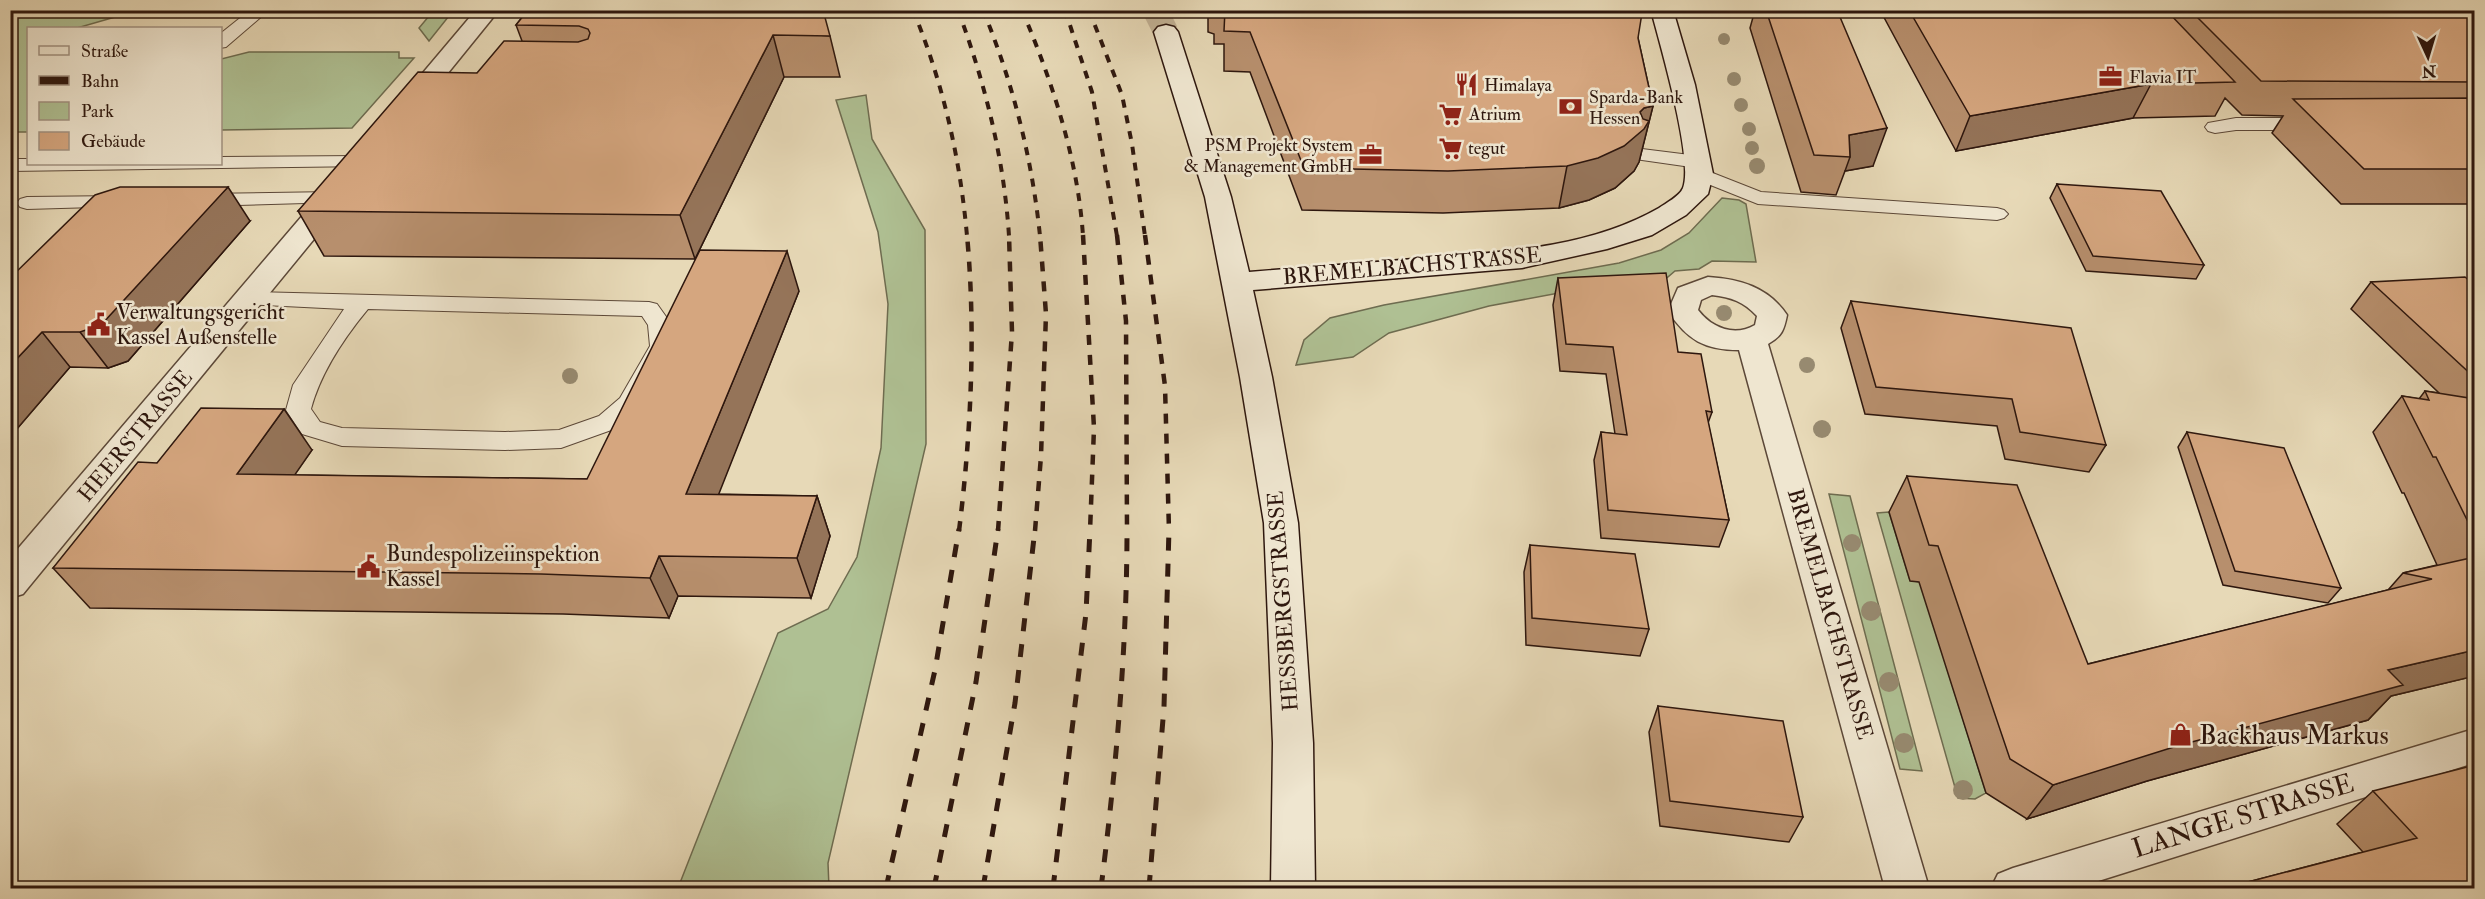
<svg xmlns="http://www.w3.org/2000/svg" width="2485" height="899" font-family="'IM FELL Double Pica',serif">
<rect width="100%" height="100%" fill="#e7d9b7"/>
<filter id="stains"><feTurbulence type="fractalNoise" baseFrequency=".00333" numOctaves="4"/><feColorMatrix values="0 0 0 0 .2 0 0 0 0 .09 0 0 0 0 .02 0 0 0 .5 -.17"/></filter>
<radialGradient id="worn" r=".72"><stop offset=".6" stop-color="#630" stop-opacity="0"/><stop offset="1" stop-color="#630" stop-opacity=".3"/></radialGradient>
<path fill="#afc093" stroke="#6e6c50" stroke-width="1.5" d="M434,10L453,11L429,41L419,28Z
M10,11L11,10L136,11L77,28H28V132H11Z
M249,52H399V58H414L352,128L221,130V59Z
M866,95L872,139L925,230L926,444L828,863L829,888H678L778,633L828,609L857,557L881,448L888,304L878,232L836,100Z
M1722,198L1739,200L1746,204L1756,262L1712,261L1699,269L1675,271L1662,282L1575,290L1489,306L1389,333L1353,357L1296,365L1304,340L1330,318L1384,305L1619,263L1661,250L1689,233Z
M1829,494L1850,496L1922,771L1900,769Z
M1889,512L1910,580L1920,582L1986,793L1975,799L1958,798L1877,513Z"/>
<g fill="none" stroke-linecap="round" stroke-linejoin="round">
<path stroke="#c2b295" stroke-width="25" stroke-dasharray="25 13" stroke-linecap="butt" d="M1155,10L1166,32"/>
<defs>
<path id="lane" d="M250,10H269L226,47L220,48V34Z
M2236,118H2312L2319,120L2322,124L2319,128L2312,130H2236L2215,133L2208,131L2205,127L2208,123Z
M1642,149L1698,156L1705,158L1708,162L1705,166L1698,168L1635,159L1632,155L1635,151Z
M362,156L369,158L372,162L369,166L10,171V159H28V164H220V157Z
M1700,168L1761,192L1997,208L2004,210L2008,214L2004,218L1997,220L1758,204L1693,178L1690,174L1693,170Z
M333,192L340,194L343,198L340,202L201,206L194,204L191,200L194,196L201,194Z
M122,196L129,198L132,202L129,206L27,209L20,207L17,203L20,199L27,197Z
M250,292L649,302L657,304L672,325L674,346L638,410L617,428L561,448L505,450L342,446L302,434L286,410L293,385L344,309L242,304L239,299L242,294ZM368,309L642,316L648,325L650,346L620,398L599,416L559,430L505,432L342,428L320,422L311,409C321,372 344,338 368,309Z"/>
<path id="street" d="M476,10H499L418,110L409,112L400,110L397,105L400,100Z
M336,186L346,188L349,194L346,200L23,594L10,598V558L326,188Z
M1708,277C1740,279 1768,287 1787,315C1784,330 1782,336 1768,344L1929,888H1885L1739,350C1705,350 1687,340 1668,311L1678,288ZM1712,295C1731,297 1744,302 1757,316L1755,325C1734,337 1712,328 1698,310L1701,300Z
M2474,729V763L2076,888H1991L1998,874L2013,868Z"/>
<path id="secondary" d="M1651,10H1673L1695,85L1713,174L1708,194L1686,215L1652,235L1607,249L1522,268L1253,290L1272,377L1298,523L1313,743L1315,888H1271L1273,743L1264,523L1240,377L1205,197L1154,32L1158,27L1166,25L1174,27L1178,32L1231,197L1249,272C1308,267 1367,263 1426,258C1505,252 1589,248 1659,208C1666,203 1680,196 1683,188C1694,160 1660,44 1651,10Z"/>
</defs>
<use href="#lane" stroke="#5c4838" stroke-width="2"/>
<use href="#street" stroke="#5c4838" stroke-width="3"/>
<use href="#secondary" stroke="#2e170e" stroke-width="3"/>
<use href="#lane" fill="#efe6d0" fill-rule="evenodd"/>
<use href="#street" fill="#efe6d0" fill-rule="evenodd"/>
<use href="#secondary" fill="#efe6d0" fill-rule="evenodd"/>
<path stroke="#2e170e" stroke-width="4" stroke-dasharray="8 8" stroke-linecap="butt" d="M913,10C943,83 960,157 967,236
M958,10C985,83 1004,158 1009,236
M983,10C1013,83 1032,158 1040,236
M1022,10C1052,81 1078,159 1083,236
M1065,10L1092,92L1117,236
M1089,10L1122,95L1132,144L1145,236"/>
<path stroke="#2e170e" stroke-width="4.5" stroke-dasharray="10 10" stroke-linecap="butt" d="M1083,235L1094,428L1090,531
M1117,235L1126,321L1127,531
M1145,235L1165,386L1169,531
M959,531C971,434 976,332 967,235
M998,531L1012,332L1009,235
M1035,531L1041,456L1046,314L1040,235"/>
<path stroke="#2e170e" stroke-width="5" stroke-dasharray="13 13" stroke-linecap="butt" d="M886,888L935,670L959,529
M934,888L976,682L998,529
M983,888L1015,703L1035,529
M1053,888L1086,613L1090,529
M1101,888C1116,769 1127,649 1127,529
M1149,888L1164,707L1169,529"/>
</g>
<g fill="#978a70">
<circle cx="1724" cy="39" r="6"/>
<circle cx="1734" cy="79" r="7"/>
<circle cx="1741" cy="105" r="7"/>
<circle cx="1749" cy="129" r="7"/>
<circle cx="1752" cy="148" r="7"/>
<circle cx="1757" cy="166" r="8"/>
<circle cx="1724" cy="313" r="8"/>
<circle cx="1807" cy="365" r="8"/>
<circle cx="570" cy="376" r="8"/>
<circle cx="1822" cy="429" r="9"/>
<circle cx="1852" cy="543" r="9"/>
<circle cx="1871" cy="611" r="10"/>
<circle cx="1889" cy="682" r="10"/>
<circle cx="1904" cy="743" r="10"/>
<circle cx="1963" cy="790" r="10"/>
</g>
<path fill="#b78f6d" stroke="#2e170e" stroke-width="1.5" d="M528,10L830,36L840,77H784L695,259L324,256L298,211L477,73L522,41L516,25Z
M1208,10H1636L1638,38L1653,106L1639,162L1634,171L1615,188L1589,200L1559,208L1443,213L1302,210L1250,72L1224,71V44H1214V34L1208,32Z
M1755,10H1837L1873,166L1845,171L1836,195L1801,192L1750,28Z
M1880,10H2475V204H2341L2272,133L2283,116L2242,115L2225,98L2215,116L2133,118L1956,151Z
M2057,184L2204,265L2196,279L2086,271L2050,198Z
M250,221L128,361L108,368L70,367L10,437V278Z
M1558,278L1678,352L1712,412L1708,423L1729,520L1719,547L1601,538L1594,460L1601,432L1615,434L1606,374L1560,371L1553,305Z
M2371,282L2475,285V676L2391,696L2368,720L2147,781L2027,819L1986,793L1919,582L1910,581L1889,512L1907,476L2088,664L2388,590L2403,573L2437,565L2404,493H2402L2373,432L2402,396L2419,399L2425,391L2439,393L2351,309Z
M799,291L718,494L817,496L830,536L811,598L678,596L669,618L563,614L90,608L53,568L157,463L312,450L294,475L587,479Z
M1851,301L2106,445L2089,472L2005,459L1997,426L1865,414L1841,328Z
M2187,432L2341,588L2328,603L2223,585L2178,447Z
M1530,545L1649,629L1640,656L1526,645L1524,572Z
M1658,706L1803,817L1789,842L1660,826L1649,732Z
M2373,791L2475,888H2225L2363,852L2337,824Z"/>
<path fill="#957459" stroke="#2e170e" stroke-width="1.5" d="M773,35L784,77L695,259L680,215Z
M2151,84L2133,118L1956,151L1970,116Z
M1653,106L1639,162L1634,171L1615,188L1589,200L1559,208L1567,166L1640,112L1644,108Z
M1887,128L1873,166L1845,171L1850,157L1849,135Z
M228,187L250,221L128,361L108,368L80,332Z
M787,251L799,291L703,534L686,494Z
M42,332L70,367L10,437V366Z
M284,409L312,450L267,515L237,474Z
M817,496L830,536L811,598L797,558Z
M659,556L678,596L669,618L650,578Z
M2475,650V676L2391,696L2368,720L2147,781L2027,819L2053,785L2388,670Z"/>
<path fill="#d5a67f" stroke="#2e170e" stroke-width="1.5" d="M528,10H823L830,36L773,35L680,215L298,211L418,72L477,73L504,41L578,42L588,39L590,33L588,29L579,26L516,25Z
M1225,10H1636L1642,13L1638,38L1653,106L1644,108L1640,112L1643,119L1649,121L1644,129L1624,146L1598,158L1567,166L1448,171L1304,168L1250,32L1224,31Z
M1766,10H1837L1887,128L1849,135L1850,157L1814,155Z
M1909,10H2166L2235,82L2151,84L1970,116Z
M2190,10H2475V82L2261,81Z
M2475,98V169H2364L2293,99Z
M2057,184L2161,191L2204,265L2093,256Z
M120,187H228L101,325L80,332H42L10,366V278L95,195Z
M700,250L787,251L686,494L817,496L797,558L659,556L650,578L541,574L53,568L138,462L157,463L201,408L284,409L237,474L587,479Z
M1666,273L1678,352L1701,354L1712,412L1706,411L1729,520L1608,510L1601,432L1627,435L1613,347L1566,344L1558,278Z
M2465,277L2475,285V378L2371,282Z
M1851,301L2071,328L2106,445L2020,432L2012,399L1876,387Z
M2425,391L2475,399V536L2436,457H2433L2402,396L2429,400Z
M2187,432L2284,448L2341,588L2235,571Z
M1907,476L2017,485L2088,664L2432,579L2403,573L2475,557V650L2388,670L2403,685L2177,746L2053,785L2010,759L1938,546L1929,545Z
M1530,545L1635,554L1649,629L1532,618Z
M1658,706L1783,721L1803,817L1670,801Z
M2475,765V888H2225L2417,838L2373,791Z"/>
<defs>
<symbol id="office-bare" viewBox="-9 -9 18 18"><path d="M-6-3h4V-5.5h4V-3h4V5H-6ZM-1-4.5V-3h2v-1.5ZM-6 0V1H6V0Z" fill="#8f2418" stroke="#efe6d0" stroke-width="2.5" paint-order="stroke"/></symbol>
<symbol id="restaurant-bare" viewBox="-9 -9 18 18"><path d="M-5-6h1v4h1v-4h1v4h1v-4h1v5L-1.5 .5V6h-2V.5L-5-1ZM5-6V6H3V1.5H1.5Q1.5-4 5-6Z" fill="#8f2418" stroke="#efe6d0" stroke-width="2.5" paint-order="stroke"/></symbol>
<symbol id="bank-bare" viewBox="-9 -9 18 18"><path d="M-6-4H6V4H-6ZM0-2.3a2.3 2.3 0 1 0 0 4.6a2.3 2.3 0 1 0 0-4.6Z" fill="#8f2418" stroke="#efe6d0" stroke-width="2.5" paint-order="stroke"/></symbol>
<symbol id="supermarket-bare" viewBox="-9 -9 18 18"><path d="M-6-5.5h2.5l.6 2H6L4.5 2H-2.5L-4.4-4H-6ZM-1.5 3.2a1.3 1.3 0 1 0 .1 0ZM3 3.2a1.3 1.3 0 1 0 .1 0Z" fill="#8f2418" stroke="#efe6d0" stroke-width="2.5" paint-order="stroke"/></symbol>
<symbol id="civic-bare" viewBox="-9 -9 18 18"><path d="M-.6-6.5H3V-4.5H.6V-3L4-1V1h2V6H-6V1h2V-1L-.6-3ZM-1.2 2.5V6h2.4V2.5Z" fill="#8f2418" stroke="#efe6d0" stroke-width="2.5" paint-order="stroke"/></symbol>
<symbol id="shop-bare" viewBox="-9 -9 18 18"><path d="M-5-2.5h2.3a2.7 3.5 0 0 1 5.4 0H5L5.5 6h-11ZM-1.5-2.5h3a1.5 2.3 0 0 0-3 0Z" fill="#8f2418" stroke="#efe6d0" stroke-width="2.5" paint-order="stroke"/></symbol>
</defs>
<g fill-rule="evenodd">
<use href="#office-bare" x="2094" y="60" width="33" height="33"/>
<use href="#restaurant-bare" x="1450" y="68" width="33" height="33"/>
<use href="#bank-bare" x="1554" y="90" width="33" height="33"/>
<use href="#supermarket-bare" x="1434" y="98" width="33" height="33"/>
<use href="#supermarket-bare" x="1434" y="132" width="33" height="33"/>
<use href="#office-bare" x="1354" y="138" width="33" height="33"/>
<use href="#civic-bare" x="82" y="308" width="33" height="33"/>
<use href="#civic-bare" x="352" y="550" width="33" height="33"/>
<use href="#shop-bare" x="2164" y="718" width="33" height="33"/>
</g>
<g text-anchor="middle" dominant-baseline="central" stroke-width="5" stroke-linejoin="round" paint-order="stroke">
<g font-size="18" fill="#2e170e" stroke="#efe6d0" text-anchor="start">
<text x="2129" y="77">Flavia IT</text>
<text x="1484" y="85">Himalaya</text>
<text x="1589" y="97">Sparda-Bank<tspan x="1589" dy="21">Hessen</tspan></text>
<text x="1469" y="114">Atrium</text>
<text x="1353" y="145" text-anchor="end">PSM Projekt System<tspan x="1353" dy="21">&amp; Management GmbH</tspan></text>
<text x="1468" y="148">tegut</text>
</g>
<g font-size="22" fill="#2e170e" stroke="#efe6d0">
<text transform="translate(1412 266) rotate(-5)">BREMELBACHSTRASSE</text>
<text transform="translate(135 436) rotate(-50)">HEERSTRASSE</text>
<text transform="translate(1283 601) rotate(-94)">HESSBERGSTRASSE</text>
<text transform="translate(1830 614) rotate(74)">BREMELBACHSTRASSE</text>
</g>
<g font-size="22" fill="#2e170e" stroke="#efe6d0" text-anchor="start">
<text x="116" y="312">Verwaltungsgericht<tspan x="116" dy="25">Kassel Außenstelle</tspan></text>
<text x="386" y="554">Bundespolizeiinspektion<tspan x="386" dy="25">Kassel</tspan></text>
</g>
<g font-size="27" fill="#2e170e" stroke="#efe6d0" text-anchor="start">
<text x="2199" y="735">Backhaus Markus</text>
</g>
<g font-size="27" fill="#2e170e" stroke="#efe6d0">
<text transform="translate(2243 816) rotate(-17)">LANGE STRASSE</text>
</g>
</g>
<rect width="2485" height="899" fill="none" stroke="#e7d9b7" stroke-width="36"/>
<rect x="12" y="12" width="2461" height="875" fill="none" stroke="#2e170e" stroke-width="3"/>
<rect x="18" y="18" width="2449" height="863" fill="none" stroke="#2e170e" stroke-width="1.5"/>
<rect x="27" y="27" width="195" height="138" fill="#efe6d0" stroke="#a29382" stroke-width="1.5"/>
<rect x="39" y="46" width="30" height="9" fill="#efe6d0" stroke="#a29382" stroke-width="1.5"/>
<text x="81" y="57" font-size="18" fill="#2e170e">Straße</text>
<rect x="39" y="76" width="30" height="9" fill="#2e170e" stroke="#a29382" stroke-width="1.5"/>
<text x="81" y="87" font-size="18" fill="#2e170e">Bahn</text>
<rect x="39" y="102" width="30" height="18" fill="#afc093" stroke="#a29382" stroke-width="1.5"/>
<text x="81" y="117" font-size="18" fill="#2e170e">Park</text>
<rect x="39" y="132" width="30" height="18" fill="#d5a67f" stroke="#a29382" stroke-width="1.5"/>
<text x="81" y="147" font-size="18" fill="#2e170e">Gebäude</text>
<g transform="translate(2428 57) rotate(176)" stroke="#efe6d0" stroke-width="4.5" paint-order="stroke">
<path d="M0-4.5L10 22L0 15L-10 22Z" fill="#2e170e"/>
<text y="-9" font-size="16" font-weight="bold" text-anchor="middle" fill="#2e170e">N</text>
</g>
<rect width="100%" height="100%" filter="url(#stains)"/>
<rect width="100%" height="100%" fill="url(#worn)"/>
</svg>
